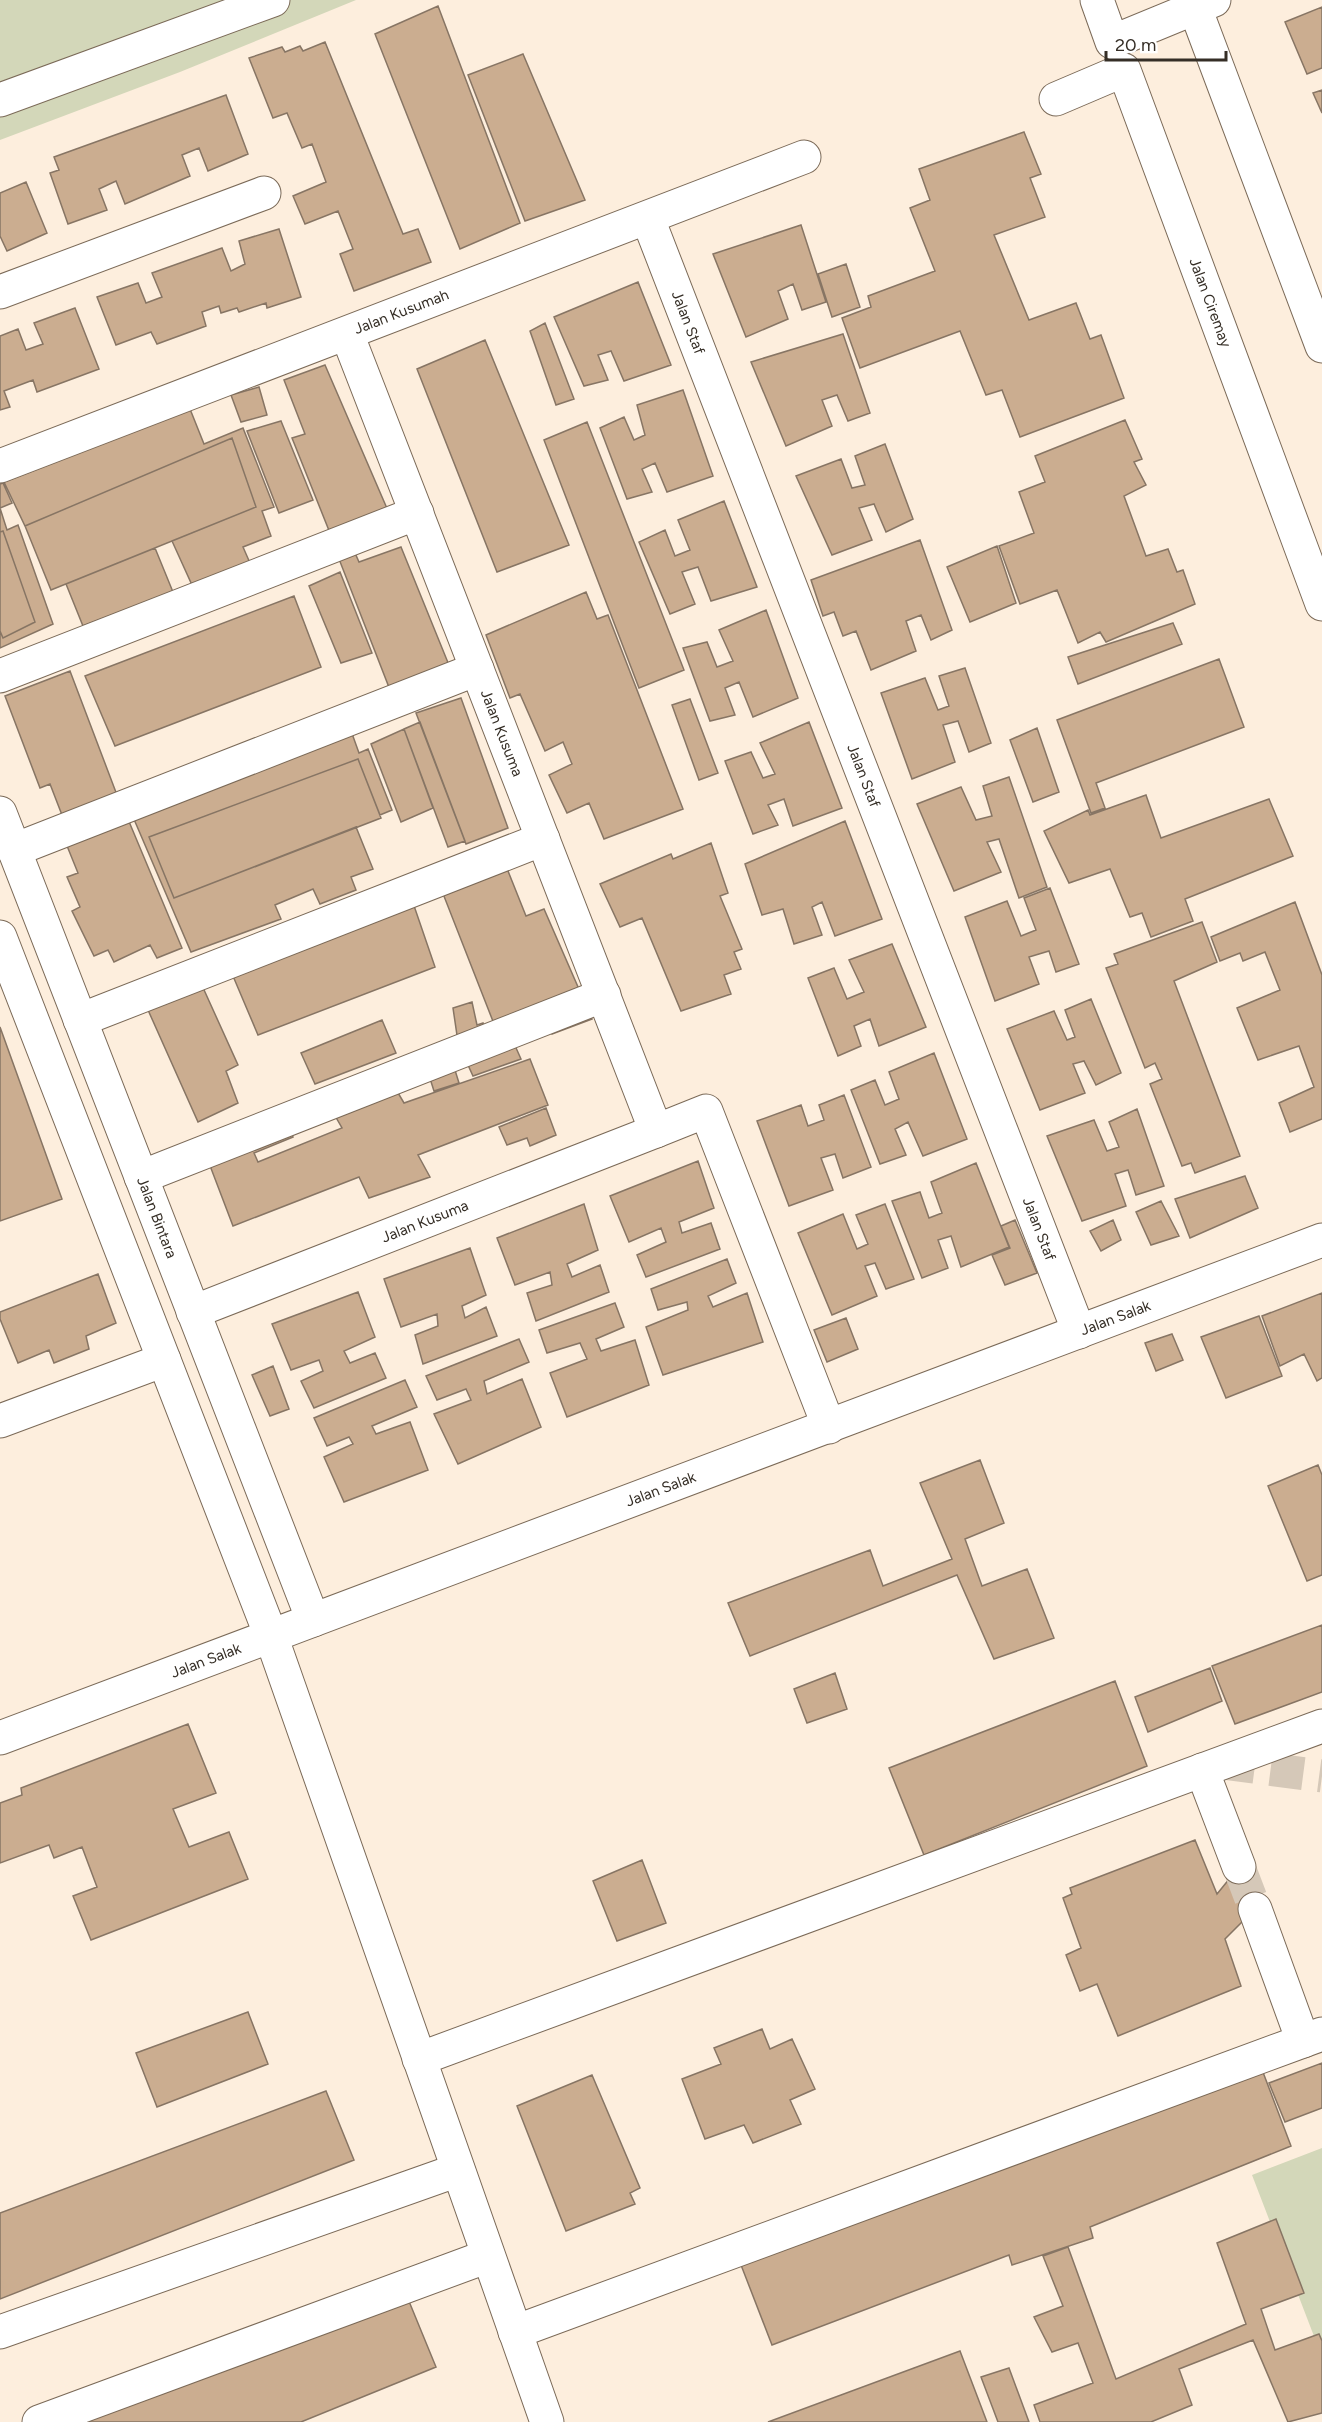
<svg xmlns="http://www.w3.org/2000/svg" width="1322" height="2422" font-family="Figtree,sans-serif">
<rect width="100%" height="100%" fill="#fdeedd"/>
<path fill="#d3d7b9" d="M0,0H356L180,72L0,140Z
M1322,2148V2357L1252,2175Z"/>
<path fill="#cbad90" stroke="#877564" stroke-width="1.5" d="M438,6L520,223L460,249L375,34Z
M1322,7V68L1307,74L1285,22Z
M325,42L403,234L418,229L431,262L354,291L340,254L353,249L338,211L305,224L293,196L326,182L312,144L302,148L287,113L273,118L249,58L282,47L285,52L300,46L303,51Z
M523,54L585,200L525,221L468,75Z
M1322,90V113L1313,93Z
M226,95L248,154L208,171L199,148L182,155L190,176L125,204L116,181L99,189L107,210L68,224L50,173L59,170L54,157Z
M1024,132L1041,174L1030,178L1045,217L994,235L1029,320L1076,303L1090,339L1101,335L1124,398L1020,437L1002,390L986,395L960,331L860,368L842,318L871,307L868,296L935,271L910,208L930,200L919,169Z
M26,182L47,233L7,251L0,236V193Z
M801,225L826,302L802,310L793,284L778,291L788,319L746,337L713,254Z
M279,229L301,297L267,308L266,303L239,312L237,308L221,313L219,306L202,312L206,326L157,344L151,332L116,345L97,297L138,283L146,303L162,297L152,273L222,248L231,271L245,264L239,241Z
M846,264L860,307L832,317L818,274Z
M638,282L671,365L624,381L611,351L598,355L608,380L584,386L554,317Z
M75,308L99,369L37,392L33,380L4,391L10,407L0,410V336L18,329L26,350L43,344L34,323Z
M545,323L574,399L556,405L530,331Z
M843,334L870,413L848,421L837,395L822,400L832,426L786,446L751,362Z
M485,340L569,545L497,572L417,369Z
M325,365L392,520L334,543L292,438L305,434L284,380Z
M259,387L267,415L241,422L231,395Z
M683,390L713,476L667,492L655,463L642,469L652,492L627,499L600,428L624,417L634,440L645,435L637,405Z
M190,409L204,444L243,428L274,507L262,511L271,536L243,547L250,563L192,585L172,541L256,507L232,438L25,526L4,482Z
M1125,420L1142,459L1134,462L1146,485L1124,496L1146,556L1168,549L1177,572L1183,570L1195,604L1106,642L1100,632L1078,643L1057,590L1020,604L999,546L1034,533L1019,492L1045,482L1035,456Z
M281,421L313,500L279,513L247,431Z
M587,422L684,670L639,688L544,440Z
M232,438L256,507L51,590L25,526Z
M885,444L913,519L886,532L874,504L859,508L872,540L832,555L796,476L841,459L852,488L865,485L855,456Z
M3,483L12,503L0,508L7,530L18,525L53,624L0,648V631L3,638L35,622L3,531L0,532V484Z
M724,501L757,587L711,601L698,567L682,572L695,604L670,614L639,542L665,530L675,556L690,550L678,520Z
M3,531L35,622L3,638L0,631V532Z
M920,540L952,630L931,640L921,615L906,621L916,651L871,670L856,631L843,636L834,612L823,616L811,580Z
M997,546L1016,603L970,622L947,567Z
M401,547L453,675L392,695L339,559L355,553L359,562Z
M155,548L173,592L83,626L66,584Z
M340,572L372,653L341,663L309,586Z
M586,592L597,619L608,615L683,809L604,839L589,803L567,813L549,775L572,764L563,742L545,751L520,694L510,698L486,635Z
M294,596L321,667L115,746L85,676Z
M766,610L798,698L753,717L739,682L725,688L735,715L710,721L683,648L707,642L717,667L733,661L719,630Z
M1173,623L1182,644L1078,684L1068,657Z
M1219,659L1244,727L1096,783L1105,808L1091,813L1057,720Z
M965,668L991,743L969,752L958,721L943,725L955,762L912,779L881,693L925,678L938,710L949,706L939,676Z
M70,671L117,795L62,815L50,784L40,788L5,696Z
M461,698L508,828L466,844L416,713Z
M690,699L718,773L699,780L672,705Z
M420,722L465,841L448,847L404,729Z
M809,722L842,808L793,826L784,799L768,805L778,825L753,834L725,761L751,752L763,778L775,774L760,743Z
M350,728L359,753L368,749L392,810L380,815L358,759L149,837L174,898L356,827L373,869L351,877L356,890L320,904L313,889L275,905L281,919L191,952L124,796Z
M1037,728L1059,792L1033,802L1010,740Z
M404,729L433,808L401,822L371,744Z
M358,759L381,818L174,898L149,837Z
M1009,777L1047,887L1019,898L999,839L987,842L1001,872L954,891L917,804L961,787L976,820L992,816L983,786Z
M1146,795L1161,838L1269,799L1293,856L1185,899L1193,921L1151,937L1142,913L1130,917L1110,869L1069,883L1044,831L1088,810L1090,815Z
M125,812L182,948L157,958L150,945L114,962L108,950L94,956L72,911L80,907L67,877L78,873L63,836Z
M845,821L882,919L835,936L822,902L812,907L822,935L794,944L783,909L762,915L745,864Z
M711,843L728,893L720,896L742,949L734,952L741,969L724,975L731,994L681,1011L642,918L620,927L600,884L671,854L673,859Z
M504,861L526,916L544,909L592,1019L552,1034L546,1020L496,1029L440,886Z
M1050,888L1079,964L1056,972L1049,951L1029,957L1039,984L995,1001L965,917L1007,901L1021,936L1036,930L1024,898Z
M411,897L435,967L258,1035L230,969Z
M1295,902L1322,975V1119L1290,1132L1279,1103L1314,1087L1299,1046L1258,1060L1237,1008L1280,990L1265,952L1243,961L1240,953L1220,961L1211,937Z
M1202,922L1217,962L1174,981L1240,1156L1195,1173L1191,1163L1182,1166L1150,1084L1162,1079L1155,1063L1145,1068L1106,968L1118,964L1114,954Z
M892,944L926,1027L879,1046L870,1019L854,1026L861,1046L838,1056L808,978L834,968L847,999L864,992L849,960Z
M200,981L238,1065L226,1071L238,1103L198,1122L144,1001Z
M1091,999L1121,1073L1096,1085L1084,1061L1073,1064L1085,1093L1040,1110L1007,1029L1054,1011L1067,1040L1075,1037L1065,1010Z
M472,1002L477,1025L483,1023L486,1035L458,1042L453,1008Z
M382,1020L396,1053L315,1084L301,1053Z
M0,1027L62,1199L0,1221Z
M508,1030L521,1059L473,1076L458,1043Z
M934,1053L967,1139L923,1156L908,1122L895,1129L906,1155L880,1164L851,1090L875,1080L885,1105L899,1099L889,1072Z
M450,1054L459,1083L434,1091L426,1066Z
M530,1059L548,1105L418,1155L430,1177L369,1198L359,1177L233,1226L204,1150L285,1114L293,1137L254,1153L258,1162L342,1128L330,1107L394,1086L404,1103Z
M844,1095L871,1167L843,1178L835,1154L821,1158L833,1190L789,1206L757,1121L801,1105L808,1126L824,1120L819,1105Z
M546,1108L556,1135L530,1146L527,1138L507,1145L499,1127Z
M1137,1109L1164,1186L1136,1195L1128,1170L1115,1174L1126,1206L1082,1221L1047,1136L1094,1120L1107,1151L1119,1147L1109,1122Z
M698,1161L714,1208L679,1222L682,1233L711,1223L720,1249L646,1277L637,1255L666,1242L661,1228L629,1242L610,1196Z
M976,1163L1009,1247L961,1267L951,1236L938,1240L948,1268L922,1278L892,1201L920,1192L929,1218L942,1213L931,1182Z
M1245,1176L1258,1208L1190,1238L1175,1199Z
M1161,1201L1179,1236L1151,1245L1136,1212Z
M584,1204L598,1250L567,1264L572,1277L600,1265L609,1292L536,1321L527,1293L552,1285L550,1272L515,1285L497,1238Z
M885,1204L914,1279L886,1289L875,1263L865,1266L877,1296L832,1315L798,1233L843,1214L857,1249L868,1244L856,1215Z
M1015,1220L1037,1273L1005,1285L992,1255L1010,1248L1001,1226Z
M1113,1220L1121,1240L1101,1251L1090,1231Z
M470,1248L486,1295L462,1306L465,1318L486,1307L497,1336L423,1364L415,1335L438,1326L437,1314L401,1327L384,1279Z
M727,1259L736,1283L708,1296L713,1307L747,1293L763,1342L663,1375L646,1327L688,1310L687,1302L658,1310L651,1289Z
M98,1274L116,1323L86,1336L89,1349L54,1363L49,1350L18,1363L0,1319V1312Z
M358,1292L375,1337L344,1351L350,1363L375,1353L386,1378L314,1408L301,1381L323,1371L319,1360L291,1370L272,1324Z
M1322,1293V1378L1317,1381L1304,1354L1280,1366L1262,1316Z
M615,1303L624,1327L596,1339L601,1351L635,1340L649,1385L567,1417L550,1373L587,1359L580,1343L547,1353L539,1330Z
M1259,1316L1282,1376L1226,1398L1201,1337Z
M846,1318L858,1349L827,1362L814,1330Z
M1172,1334L1183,1360L1156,1371L1145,1343Z
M519,1339L529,1362L484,1381L487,1394L522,1379L541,1427L458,1464L434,1414L471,1400L466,1389L437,1400L426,1376Z
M273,1366L289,1409L270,1416L252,1375Z
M405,1380L417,1407L372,1426L376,1434L410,1422L428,1470L344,1502L324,1457L353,1444L349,1437L327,1446L314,1418Z
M980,1460L1004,1523L965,1539L982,1586L1027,1569L1054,1638L994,1659L957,1575L750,1656L728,1603L870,1550L883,1586L952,1559L920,1483Z
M1318,1465L1322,1475V1575L1307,1581L1268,1486Z
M1322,1625V1692L1235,1724L1212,1666Z
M1210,1668L1222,1701L1148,1732L1135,1697Z
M835,1673L847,1709L807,1723L794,1689Z
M1115,1681L1147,1766L924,1855L889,1768Z
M188,1724L216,1793L173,1809L189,1847L229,1832L248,1879L91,1940L73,1896L97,1887L82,1847L54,1858L49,1845L0,1863V1803L22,1795L21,1788Z
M1195,1840L1217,1894L1239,1867L1250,1881L1268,1922L1255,1909L1225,1939L1241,1986L1118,2036L1097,1984L1080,1991L1066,1955L1081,1948L1063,1898L1072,1894L1070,1888Z
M642,1860L666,1923L617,1941L593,1881Z
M248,2012L268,2064L157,2107L136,2053Z
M762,2029L770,2049L792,2039L815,2089L790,2100L801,2124L753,2143L744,2125L705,2139L682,2079L721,2064L714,2048Z
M1322,2063V2108L1285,2122L1269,2083Z
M1261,2067L1291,2146L1090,2227L1093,2238L1012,2265L1009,2255L772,2345L741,2265Z
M592,2075L640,2188L630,2193L635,2204L566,2231L517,2106Z
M326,2091L354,2160L0,2299V2213Z
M1276,2219L1304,2293L1261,2309L1275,2350L1319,2334L1322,2341V2413L1288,2422L1253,2340L1179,2369L1192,2405L1151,2422H1040L1034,2405L1093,2383L1078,2343L1052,2352L1034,2317L1063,2306L1043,2256L1068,2247L1116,2379L1246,2324L1217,2243Z
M406,2294L436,2367L301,2422H65Z
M960,2351L987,2422H768Z
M1009,2368L1029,2422H998L981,2377Z"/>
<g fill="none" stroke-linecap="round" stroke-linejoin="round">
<path stroke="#d5c8b8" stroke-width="33" stroke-dasharray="33 16" stroke-linecap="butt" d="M1222,1763L1322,1776
M1239,1867L1255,1909"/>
<defs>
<g id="minor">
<path d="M1097,0L1112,42L1214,0"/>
<path d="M1192,0L1322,346"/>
<path id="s1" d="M1056,99L1124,70L1322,604"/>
<path d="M0,100L273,0"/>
<path id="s2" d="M648,219L1079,1332"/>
<path d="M0,292L264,193"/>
<path id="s3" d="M347,334L656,1131L706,1111L829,1427"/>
<path id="s4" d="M0,466L804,157"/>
<path d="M0,676L417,513"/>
<path id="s5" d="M0,813L313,1620"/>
<path d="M14,850L477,669"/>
<path d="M0,937L271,1636L547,2422"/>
<path d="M80,1020L543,839"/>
<path d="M141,1177L604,995"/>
<path id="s6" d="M193,1312L656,1131"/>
<path d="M0,1421L164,1360"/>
<path id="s7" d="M0,1738L1322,1240"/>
<path d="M1202,1770L1239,1867"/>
<path d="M1255,1909L1303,2041"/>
<path d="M419,2059L1322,1726"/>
<path d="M0,2332L458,2170"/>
<path d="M515,2332L1322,2034"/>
<path d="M39,2422L488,2256"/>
</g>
</defs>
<use href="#minor" stroke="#7b6a58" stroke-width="35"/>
<use href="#minor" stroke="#fff" stroke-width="33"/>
</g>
<g text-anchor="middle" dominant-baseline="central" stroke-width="4.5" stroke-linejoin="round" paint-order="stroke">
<g font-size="15" fill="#352e26" stroke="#fff">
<text stroke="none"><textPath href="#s1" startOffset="322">Jalan Ciremay</textPath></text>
<text stroke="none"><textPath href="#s4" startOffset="430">Jalan Kusumah</textPath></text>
<text stroke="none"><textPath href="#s2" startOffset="111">Jalan Staf</textPath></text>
<text stroke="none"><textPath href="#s3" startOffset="428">Jalan Kusuma</textPath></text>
<text stroke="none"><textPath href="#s2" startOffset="597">Jalan Staf</textPath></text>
<text stroke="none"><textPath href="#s5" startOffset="434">Jalan Bintara</textPath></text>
<text stroke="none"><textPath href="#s6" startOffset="249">Jalan Kusuma</textPath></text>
<text stroke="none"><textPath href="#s2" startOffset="1083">Jalan Staf</textPath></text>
<text stroke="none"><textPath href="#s7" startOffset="1192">Jalan Salak</textPath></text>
<text stroke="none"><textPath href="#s7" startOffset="706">Jalan Salak</textPath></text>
<text stroke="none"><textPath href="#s7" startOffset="220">Jalan Salak</textPath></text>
</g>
</g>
<path d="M1106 51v9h120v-9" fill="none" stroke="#352e26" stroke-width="3"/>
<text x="1115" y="51" font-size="18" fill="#352e26" stroke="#ffffff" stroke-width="4.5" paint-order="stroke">20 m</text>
</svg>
